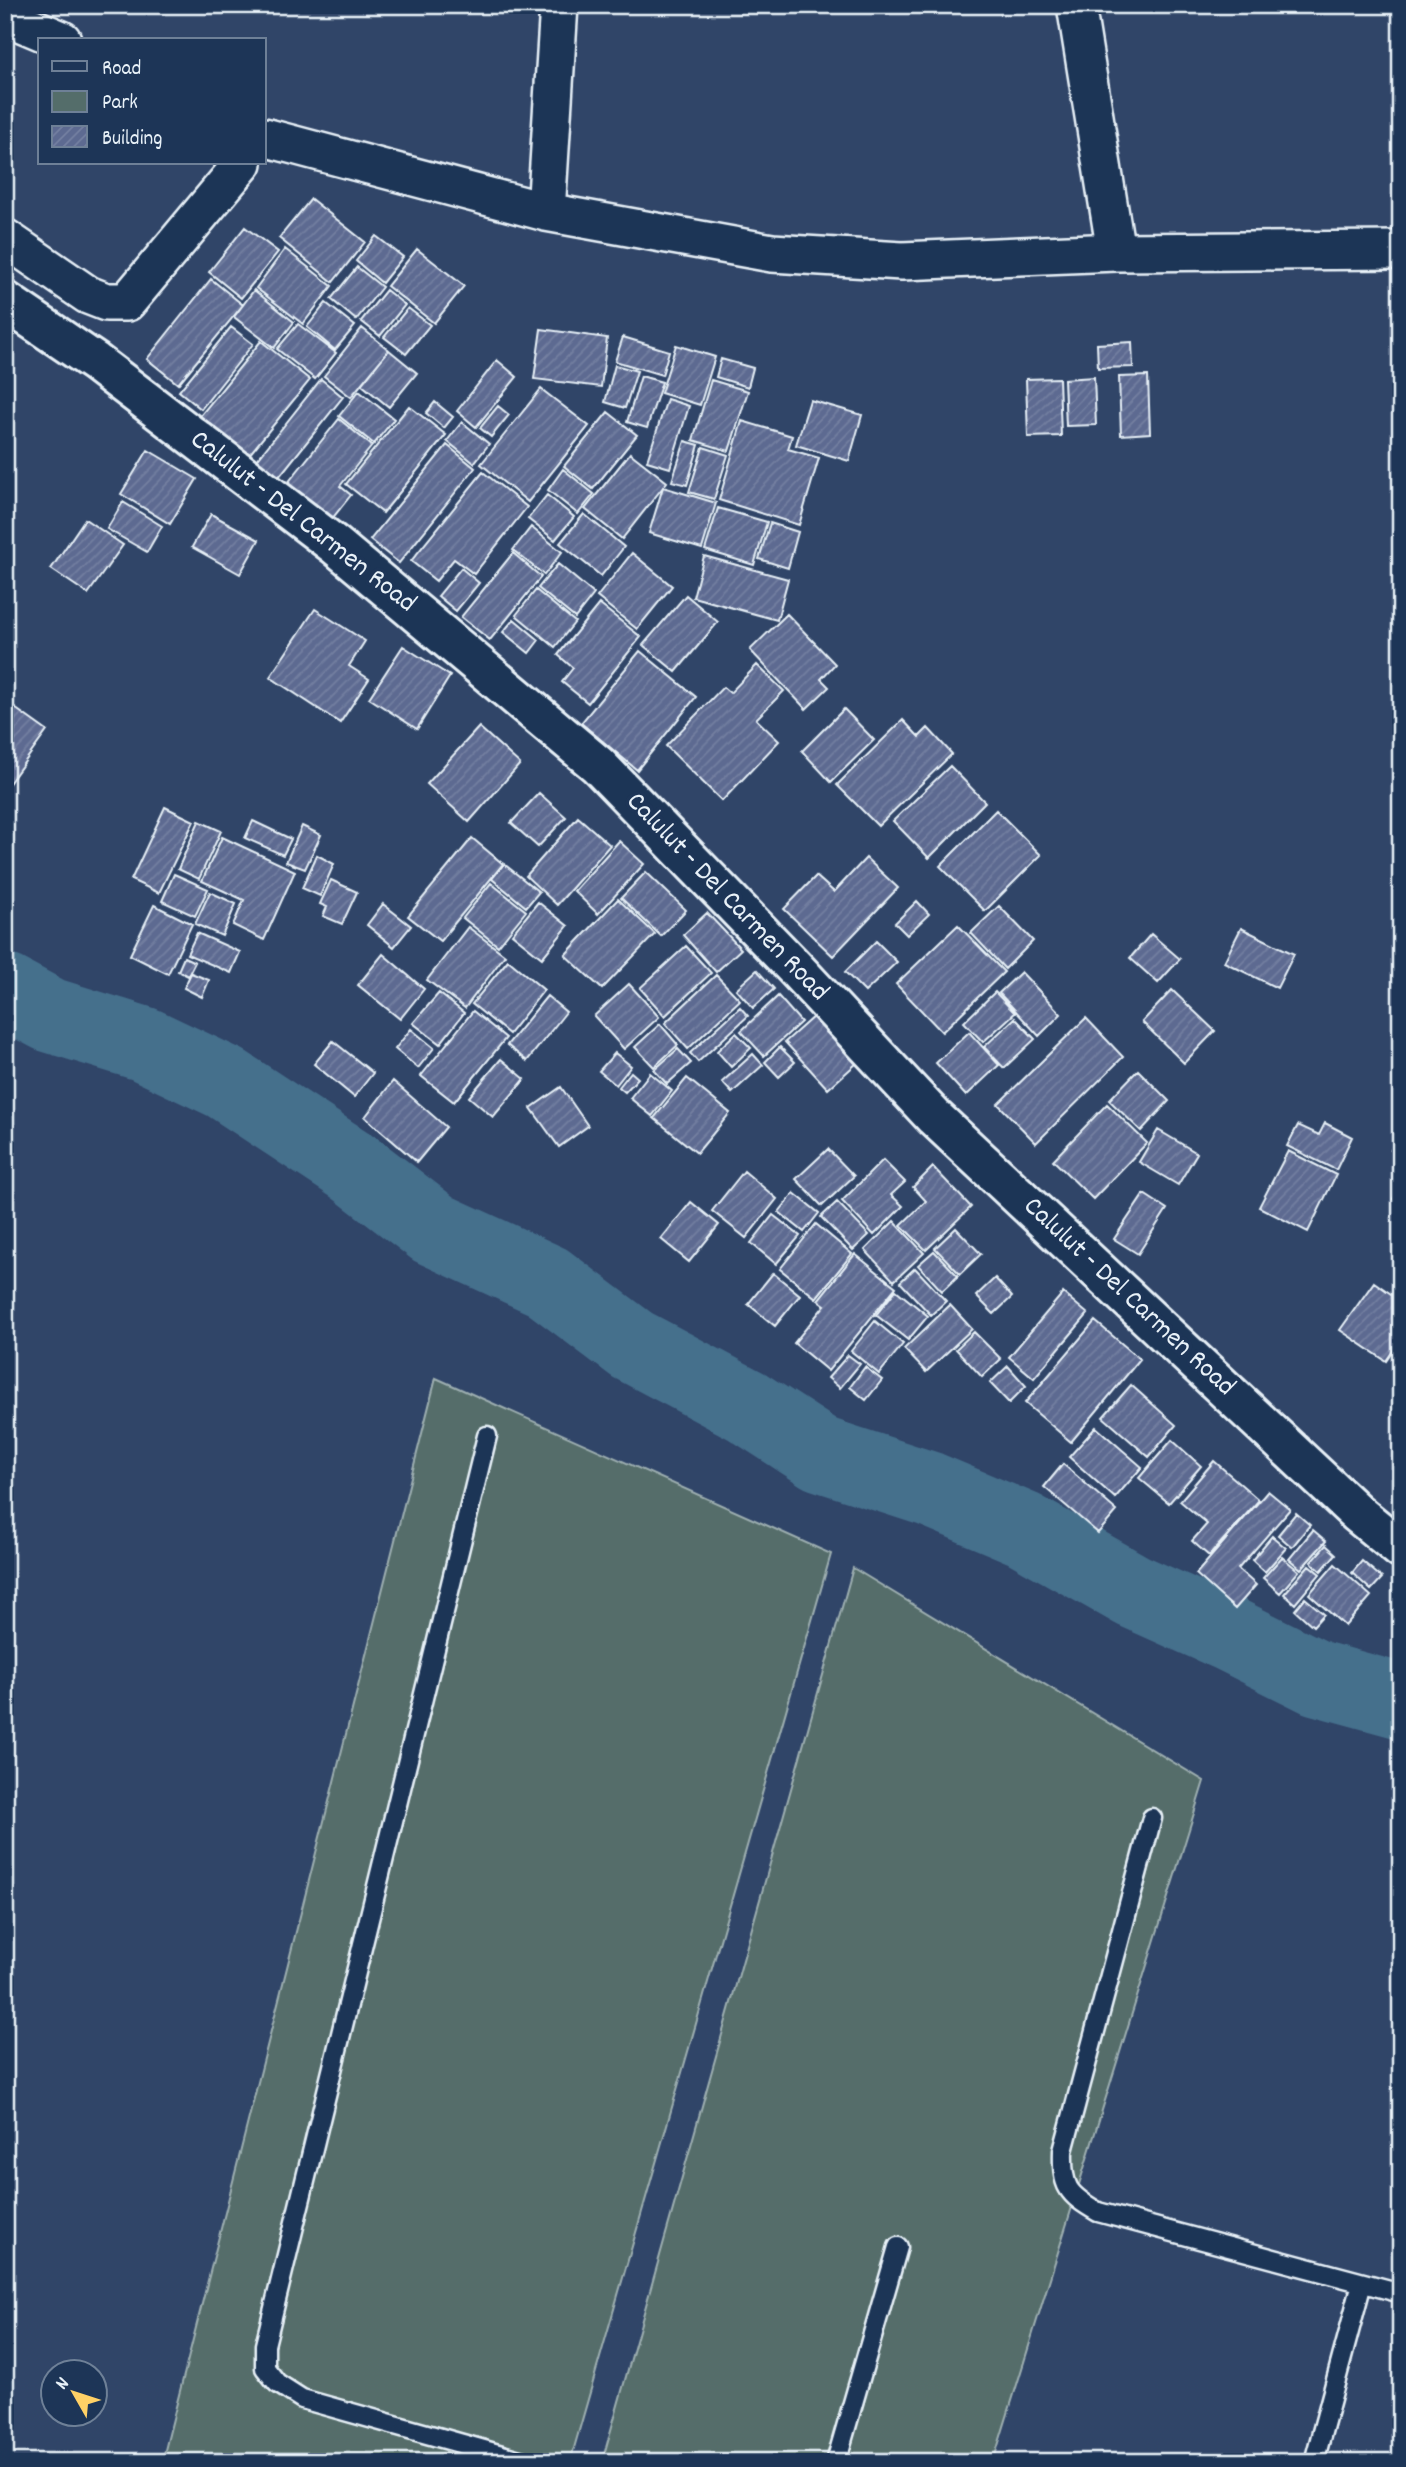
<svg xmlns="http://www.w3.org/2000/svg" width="1406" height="2467" font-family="Dekko,sans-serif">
<defs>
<pattern id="building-hatch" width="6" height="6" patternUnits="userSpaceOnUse" patternTransform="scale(1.75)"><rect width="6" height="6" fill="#5d6a91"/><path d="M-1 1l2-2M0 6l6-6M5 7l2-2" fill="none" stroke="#7480a1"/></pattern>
</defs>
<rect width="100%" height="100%" fill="#304568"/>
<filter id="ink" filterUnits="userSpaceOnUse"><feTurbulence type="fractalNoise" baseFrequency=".0143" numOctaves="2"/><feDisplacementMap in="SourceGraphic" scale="14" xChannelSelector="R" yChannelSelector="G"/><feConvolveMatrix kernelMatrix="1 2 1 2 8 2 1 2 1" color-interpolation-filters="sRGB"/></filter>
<g filter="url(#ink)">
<path fill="#546d6a" stroke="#9eafb1" stroke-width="2" d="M436,1378L831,1554L570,2462H162Z
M853,1568L1204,1781L993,2462H602Z"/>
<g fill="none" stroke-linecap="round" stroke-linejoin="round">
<path stroke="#456f8c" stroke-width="75" d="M5,991L50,1015L144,1044L226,1083L355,1168L434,1229L547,1281L632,1345L747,1406L821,1454L929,1489L1024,1529L1133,1591L1229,1634L1317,1678L1401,1701"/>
</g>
<path fill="url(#building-hatch)" stroke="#e8f1f8" stroke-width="2" d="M311,199L365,242L333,282L279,238Z
M245,227L278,252L241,298L209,272Z
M376,236L403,257L382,283L356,261Z
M285,249L332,286L303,324L256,288Z
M417,249L464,286L434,323L387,286Z
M357,267L382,287L356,320L331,299Z
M211,279L243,305L178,384L147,359Z
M254,290L294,322L274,348L234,317Z
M386,290L405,305L380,336L361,321Z
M326,303L355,326L335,350L307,327Z
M408,308L430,325L406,354L384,337Z
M298,324L336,353L315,379L277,349Z
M231,327L253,344L201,409L179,391Z
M362,328L389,350L351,397L324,376Z
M541,329L607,338L601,387L534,379Z
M623,337L669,351L662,375L615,361Z
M261,341L310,380L249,455L200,416Z
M1132,342L1133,367L1098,368L1097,344Z
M676,345L715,357L700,405L661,393Z
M389,350L417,373L389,407L361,384Z
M721,359L753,368L748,387L716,377Z
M497,360L517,377L476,427L457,411Z
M615,365L637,371L625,408L605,402Z
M641,376L662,382L647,428L627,422Z
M1148,376L1150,433L1121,435L1119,377Z
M1094,377L1096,425L1066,426L1064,379Z
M1059,378L1061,436L1028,437L1026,379Z
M321,379L343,397L278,478L256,461Z
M711,380L748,391L729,451L693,440Z
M541,389L589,426L528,502L481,464Z
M359,391L394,419L374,444L339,416Z
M667,399L689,406L670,468L647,461Z
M810,400L862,415L849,461L796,445Z
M435,402L453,417L444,428L426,413Z
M409,406L446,435L383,513L346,484Z
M498,406L509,415L491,437L480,428Z
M608,412L637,435L593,489L564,466Z
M339,419L372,446L340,486L351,495L331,520L287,484Z
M742,421L792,436L788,449L819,458L799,525L719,500Z
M462,422L489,444L474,463L447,441Z
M685,441L699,445L687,485L672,481Z
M447,445L475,468L399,563L370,540Z
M703,447L728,455L714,499L689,492Z
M148,450L197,479L170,524L121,494Z
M630,453L667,482L622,539L585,509Z
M563,469L594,494L578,514L548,490Z
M483,472L527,507L474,574L454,559L436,581L411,561Z
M663,487L716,503L702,549L649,533Z
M547,495L574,517L555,540L528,519Z
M123,502L162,526L147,552L107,529Z
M718,508L767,522L754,565L705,550Z
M211,514L259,540L240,574L192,547Z
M584,514L624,547L601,576L560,543Z
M85,519L123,545L88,594L51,569Z
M770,523L798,532L788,568L759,559Z
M531,527L562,552L544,575L513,550Z
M513,553L541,577L490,640L461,617Z
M632,553L672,586L637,629L597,597Z
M704,556L788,579L777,620L693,597Z
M558,564L594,594L575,618L538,588Z
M461,568L479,583L456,611L438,596Z
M536,590L575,622L555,647L516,615Z
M686,595L718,622L676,672L643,645Z
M599,604L641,637L588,703L562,682L573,668L558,655Z
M315,609L365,641L349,666L369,679L340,723L270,677Z
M787,614L835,664L821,679L829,687L806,709L750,650Z
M514,619L539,640L529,653L503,632Z
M403,646L450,676L417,729L369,698Z
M640,651L696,697L637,770L581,723Z
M757,665L784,691L756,719L779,741L722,801L666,746L723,687L730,693Z
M5,701L47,731L5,789Z
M844,709L874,740L831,782L802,751Z
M903,720L919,737L928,728L952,754L878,826L837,785Z
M479,727L520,764L469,822L427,784Z
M950,766L985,802L929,858L893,821Z
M539,793L566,817L538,847L511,823Z
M165,807L194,821L159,893L131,880Z
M996,810L1041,855L985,911L940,866Z
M578,817L610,845L557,905L526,876Z
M199,821L221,831L199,879L178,869Z
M253,821L291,839L283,855L245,838Z
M302,826L321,835L305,869L286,862Z
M222,837L295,871L264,940L233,925L244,900L202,881Z
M472,838L503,864L440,941L408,916Z
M619,841L644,864L598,914L574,891Z
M317,855L334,864L320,896L302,888Z
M866,858L898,888L833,956L784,909L816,876L834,892Z
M504,864L539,892L526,907L492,879Z
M646,872L686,910L661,936L621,898Z
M174,874L208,889L195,916L162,901Z
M331,880L357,892L342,924L323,916L327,907L320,904Z
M491,883L526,911L498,946L463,918Z
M210,892L236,904L222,936L195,924Z
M618,899L655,934L602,989L565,955Z
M917,901L929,914L907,935L895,923Z
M538,902L568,926L542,958L512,934Z
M383,904L411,926L394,947L367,925Z
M154,905L192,924L168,974L130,955Z
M999,906L1033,941L1005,969L971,933Z
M707,913L741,949L716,972L683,935Z
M958,925L1004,972L942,1032L896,984Z
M468,927L505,955L465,1008L427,980Z
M1241,928L1294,954L1277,988L1224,962Z
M197,933L240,952L231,973L187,954Z
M1151,934L1180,959L1158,983L1130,958Z
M876,941L897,962L865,992L845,972Z
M686,946L711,973L665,1016L640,988Z
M383,954L424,989L400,1019L358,985Z
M184,957L195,962L188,976L178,971Z
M508,960L544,990L509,1034L472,1004Z
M757,970L774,989L753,1008L736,989Z
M1021,972L1061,1014L1039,1036L999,993Z
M191,973L209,980L202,997L184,988Z
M716,975L740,1000L688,1049L665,1023Z
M629,984L659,1017L624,1049L594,1016Z
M1172,990L1215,1031L1184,1063L1142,1022Z
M995,992L1015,1013L983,1042L964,1022Z
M439,993L464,1013L440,1044L413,1023Z
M547,996L566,1012L527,1061L507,1045Z
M778,996L801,1022L764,1056L741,1031Z
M740,1007L748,1016L698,1062L690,1053Z
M473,1011L506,1038L454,1102L421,1076Z
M814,1016L857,1063L828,1089L785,1042Z
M1015,1018L1035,1039L1004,1068L984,1047Z
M1086,1018L1123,1057L1036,1143L998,1104Z
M660,1024L678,1045L654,1067L635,1047Z
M411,1029L434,1048L418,1068L395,1049Z
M969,1032L999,1065L966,1096L936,1063Z
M736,1033L751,1048L731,1067L717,1051Z
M333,1041L373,1073L354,1097L314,1064Z
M780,1047L795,1062L779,1077L765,1062Z
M678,1049L691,1063L667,1084L654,1070Z
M615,1053L631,1066L616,1085L599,1071Z
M753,1054L763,1065L732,1093L722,1082Z
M501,1059L525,1079L493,1117L469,1097Z
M1138,1070L1169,1101L1141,1131L1109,1100Z
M631,1072L638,1078L625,1092L619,1087Z
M650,1073L672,1091L652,1116L630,1098Z
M687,1078L730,1113L697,1153L654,1118Z
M393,1081L446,1127L417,1162L365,1117Z
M561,1087L588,1126L559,1147L531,1108Z
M1107,1104L1147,1143L1093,1199L1053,1160Z
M1325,1123L1352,1137L1336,1170L1287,1146L1298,1125L1319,1135Z
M1158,1130L1197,1153L1178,1185L1139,1162Z
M1401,1130V1155L1391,1150Z
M828,1149L854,1176L822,1206L796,1179Z
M1288,1151L1336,1175L1308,1232L1259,1207Z
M883,1160L905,1182L891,1195L903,1206L874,1235L842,1201Z
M933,1167L971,1207L926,1250L901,1225L926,1201L913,1187Z
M744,1171L777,1199L746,1238L712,1211Z
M1401,1182V1203L1393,1199Z
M794,1193L819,1213L804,1232L779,1212Z
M1144,1194L1167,1209L1138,1254L1114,1239Z
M691,1202L719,1225L689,1262L661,1239Z
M837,1202L869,1235L853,1250L821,1217Z
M773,1215L800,1236L776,1264L751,1243Z
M894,1221L924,1253L894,1281L865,1250Z
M816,1224L852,1254L816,1298L780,1269Z
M956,1228L981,1254L960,1274L935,1248Z
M934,1251L958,1276L942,1291L918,1265Z
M855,1254L896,1287L828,1371L794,1343L825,1305L818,1300Z
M915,1268L946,1301L931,1315L900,1282Z
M773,1273L800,1295L775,1326L748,1304Z
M995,1278L1012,1297L994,1314L976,1296Z
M1374,1282L1401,1301V1339L1386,1361L1340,1330Z
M896,1290L928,1316L908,1340L876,1315Z
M1063,1293L1088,1314L1034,1378L1009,1357Z
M950,1305L972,1329L926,1372L904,1349Z
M875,1321L903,1344L879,1374L851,1351Z
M1095,1321L1140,1359L1071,1442L1025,1403Z
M974,1332L1001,1359L982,1377L956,1349Z
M848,1355L860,1364L840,1388L828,1378Z
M1008,1366L1026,1386L1009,1403L990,1383Z
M865,1367L882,1380L866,1400L850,1387Z
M1131,1385L1176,1425L1149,1457L1103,1417Z
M1096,1427L1142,1467L1115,1498L1069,1457Z
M1172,1440L1201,1466L1169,1503L1139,1478Z
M1214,1461L1259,1500L1209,1556L1192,1541L1207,1524L1180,1501Z
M1063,1464L1117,1511L1098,1533L1044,1487Z
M1268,1491L1290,1509L1238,1569L1256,1585L1235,1609L1196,1574Z
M1296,1513L1310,1525L1292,1547L1278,1535Z
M1313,1530L1326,1541L1301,1569L1289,1559Z
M1272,1536L1286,1548L1265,1572L1252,1560Z
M1326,1545L1336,1554L1321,1571L1311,1562Z
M1282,1557L1299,1571L1280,1593L1263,1578Z
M1362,1561L1382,1578L1371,1590L1352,1573Z
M1335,1564L1371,1596L1345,1626L1309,1594Z
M1309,1565L1320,1574L1295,1604L1284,1594Z
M1305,1598L1324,1614L1313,1626L1295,1610Z"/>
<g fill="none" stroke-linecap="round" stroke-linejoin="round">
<defs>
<path id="service" d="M487,1436L265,2345V2368L277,2383L302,2399L527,2462
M1152,1818L1063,2151C1062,2187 1067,2194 1098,2212L1401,2293
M836,2462L898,2247
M1314,2462L1362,2283"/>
<path id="minor" d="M1076,5L1116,252
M5,16L62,40
M264,137L546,212L772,253L902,261L1116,252L1401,250
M546,212L559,5
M5,238L88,295L106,302H127L243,163"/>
<path id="secondary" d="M5,301L95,362L335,545L598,765L794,967L934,1117L1357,1513L1401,1549"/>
</defs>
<use href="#service" stroke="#e8f1f8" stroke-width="23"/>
<use href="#minor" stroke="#e8f1f8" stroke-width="42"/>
<use href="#secondary" stroke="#e8f1f8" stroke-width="44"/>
<use href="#service" stroke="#1d3557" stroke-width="18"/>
<use href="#minor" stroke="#1d3557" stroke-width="37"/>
<use href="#secondary" stroke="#1d3557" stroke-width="38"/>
</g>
</g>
<g text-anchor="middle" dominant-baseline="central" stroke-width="7" stroke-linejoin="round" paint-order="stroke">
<g font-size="28" fill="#e8f1f8" stroke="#1d3557">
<text transform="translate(302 523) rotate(38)">Calulut - Del Carmen Road</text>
<text transform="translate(726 898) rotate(46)">Calulut - Del Carmen Road</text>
<text transform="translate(1128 1298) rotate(43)">Calulut - Del Carmen Road</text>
</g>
</g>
<rect width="1406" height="2467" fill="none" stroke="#1d3557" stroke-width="28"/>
<rect x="14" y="14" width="1378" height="2439" fill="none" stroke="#e8f1f8" stroke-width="2.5" filter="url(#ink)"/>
<rect x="38" y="38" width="228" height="126" fill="#1d3557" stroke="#6e8097" stroke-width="2"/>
<rect x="52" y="61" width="35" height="10" fill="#1d3557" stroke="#6e8097" stroke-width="2"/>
<text x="102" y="74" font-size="21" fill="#e8f1f8">Road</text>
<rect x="52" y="91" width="35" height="21" fill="#546d6a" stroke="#6e8097" stroke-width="2"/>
<text x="102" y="108" font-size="21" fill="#e8f1f8">Park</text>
<rect x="52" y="126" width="35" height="21" fill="url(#building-hatch)" stroke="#6e8097" stroke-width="2"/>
<text x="102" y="144" font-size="21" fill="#e8f1f8">Building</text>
<g transform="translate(74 2393) rotate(309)"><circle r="33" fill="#1d3557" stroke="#6e8097" stroke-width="2"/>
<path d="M0-5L12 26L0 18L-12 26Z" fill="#ffd166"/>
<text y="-10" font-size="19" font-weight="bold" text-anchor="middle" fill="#e8f1f8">N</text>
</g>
</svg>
